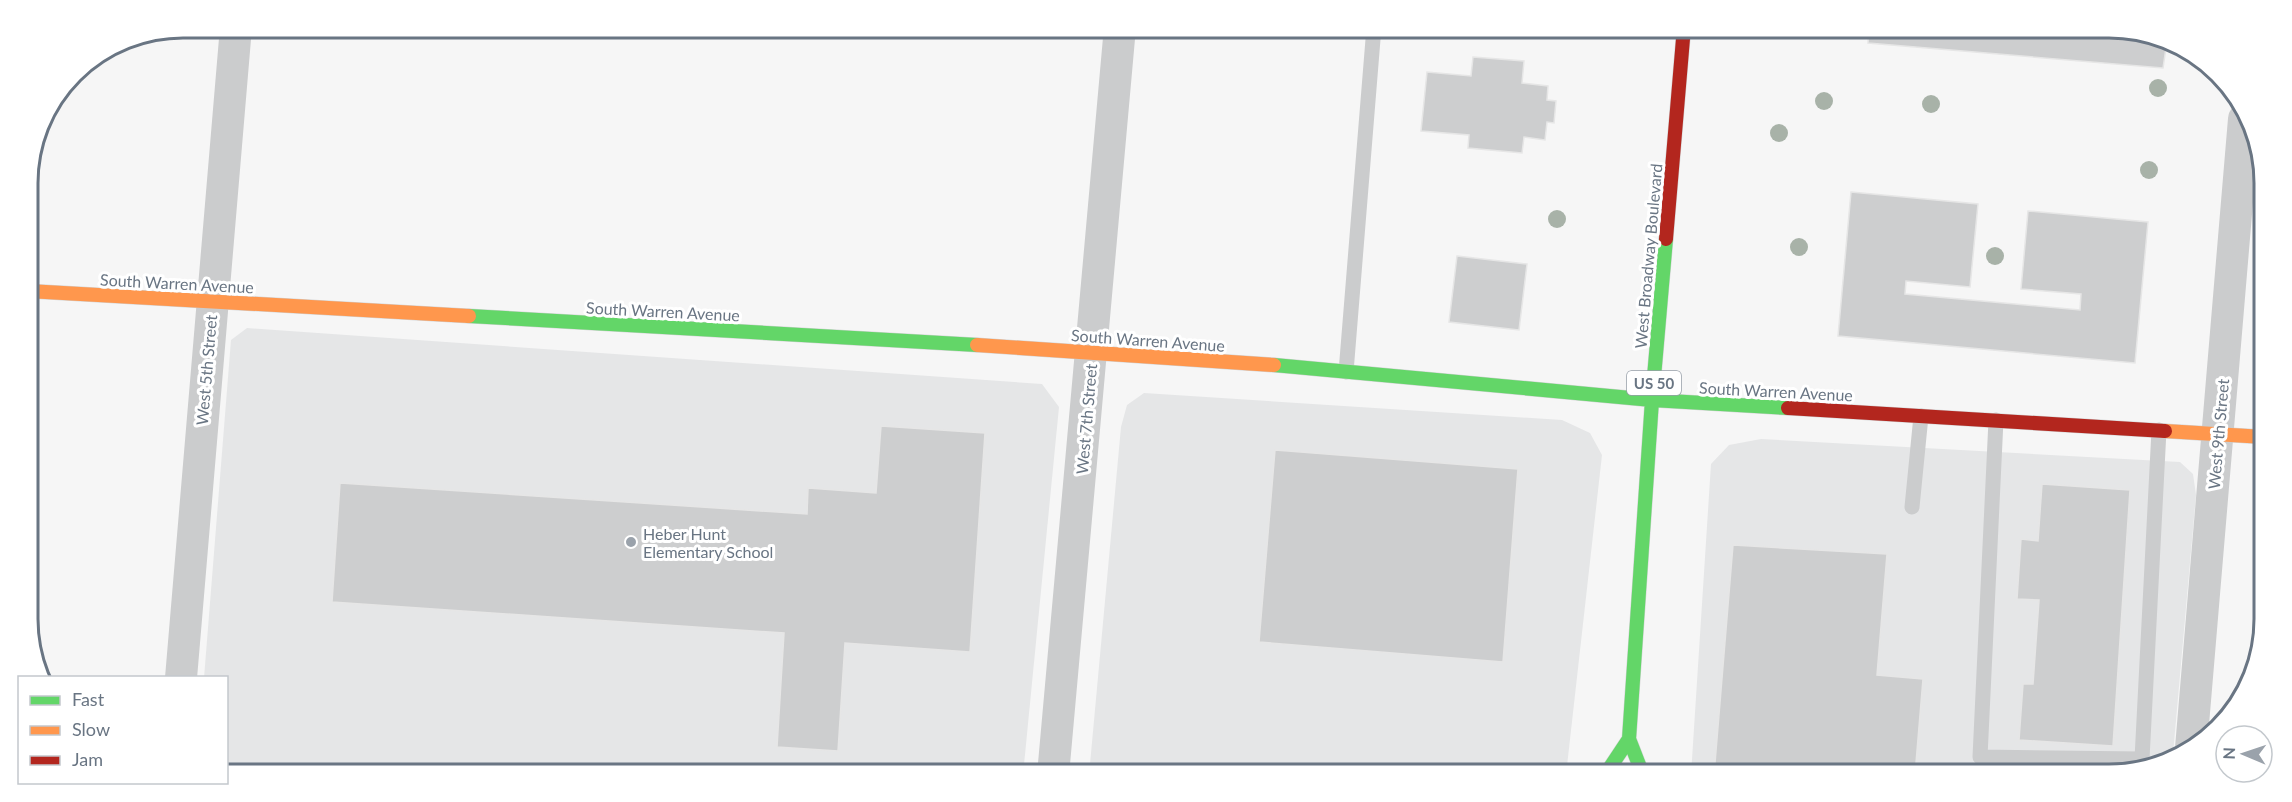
<svg xmlns="http://www.w3.org/2000/svg" width="2292" height="802" font-family="Lato,sans-serif">
<rect width="100%" height="100%" fill="#f6f6f6"/>
<path fill="#e5e6e7" d="M247,328L1042,384L1059,407L1023,775H227L226,678H204L231,340Z
M1144,393L1562,420L1590,433L1602,455L1566,775H1089L1121,427L1127,405Z
M1761,439L2180,462L2193,474L2196,495L2173,754L2119,775H1691L1711,464L1729,445Z"/>
<path fill="#cdcecf" stroke="#e6e6e6" stroke-width="1.5" d="M1869,27H2109L2159,35L2167,41L2163,68L1868,43Z
M1473,57L1524,61L1522,83L1548,86L1547,100L1556,101L1554,123L1547,122L1545,140L1524,137L1522,153L1468,148L1469,135L1421,131L1427,72L1471,76Z
M1851,192L1978,204L1970,287L1906,281L1905,294L2080,310L2081,294L2021,289L2028,211L2148,222L2135,363L1838,336Z
M1457,256L1527,264L1519,330L1449,322Z
M881,426L985,433L970,652L845,643L838,751L777,747L784,633L332,602L340,483L807,514L808,488L876,493Z
M1275,450L1518,469L1503,662L1259,642Z
M2042,484L2130,490L2113,746L2019,740L2023,684H2033L2039,600L2017,599L2021,539L2038,541Z
M1733,545L1887,554L1877,675L1923,679L1915,775H1714Z
M2029,763L2104,767V775H2028Z"/>
<g fill="none" stroke-linecap="round" stroke-linejoin="round">
<defs>
<path id="fast" d="M469,316L977,345
M1274,365L1652,400L1788,408
M1605,775L1629,739
M1643,775L1629,739L1652,400L1666,239"/>
<path id="slow" d="M28,291L469,316
M977,345L1274,365
M2165,431L2264,437"/>
<path id="jam" d="M1666,239L1684,27
M1788,408L2165,431"/>
</defs>
<use href="#fast" stroke="#d2d3d4" stroke-width="15"/>
<use href="#slow" stroke="#d2d3d4" stroke-width="15"/>
<use href="#jam" stroke="#d2d3d4" stroke-width="15"/>
<path stroke="#cbcccd" stroke-width="15" d="M1346,372L1374,27
M1996,420L1980,757L2142,759L2159,430
M1912,507L1921,416"/>
<path stroke="#cbcccd" stroke-width="32" d="M181,678L236,27
M2191,748L2244,119
M1053,775L1120,27"/>
<use href="#fast" stroke="#63d668" stroke-width="14"/>
<use href="#slow" stroke="#ff974d" stroke-width="14"/>
<use href="#jam" stroke="#b3261e" stroke-width="14"/>
</g>
<g fill="#a8b2a8">
<circle cx="2158" cy="88" r="9"/>
<circle cx="1824" cy="101" r="9"/>
<circle cx="1931" cy="104" r="9"/>
<circle cx="1779" cy="133" r="9"/>
<circle cx="2149" cy="170" r="9"/>
<circle cx="1557" cy="219" r="9"/>
<circle cx="1799" cy="247" r="9"/>
<circle cx="1995" cy="256" r="9"/>
</g>
<circle fill="#9aa2ab" stroke="#fff" stroke-width="2" cx="631" cy="542" r="6"/>
<g text-anchor="middle" dominant-baseline="central" stroke-width="6" stroke-linejoin="round" paint-order="stroke">
<rect fill="#fff" stroke="#969ea8" stroke-width="1.5" x="1627" y="371" width="54" height="24" rx="4.5"/>
<g font-size="15" font-weight="bold" fill="#697583">
<text x="1654" y="383">US 50</text>
</g>
<g font-size="16" fill="#697583" stroke="#fff">
<text transform="translate(1648 256) rotate(-85)">West Broadway Boulevard</text>
<text transform="translate(177 283) rotate(3)">South Warren Avenue</text>
<text transform="translate(663 311) rotate(3)">South Warren Avenue</text>
<text transform="translate(1148 340) rotate(4)">South Warren Avenue</text>
<text transform="translate(206 370) rotate(-85)">West 5th Street</text>
<text transform="translate(1776 391) rotate(3)">South Warren Avenue</text>
<text transform="translate(1086 419) rotate(-85)">West 7th Street</text>
<text transform="translate(2218 434) rotate(-85)">West 9th Street</text>
</g>
<g font-size="16" fill="#697583" stroke="#fff" text-anchor="start">
<text x="643" y="533">Heber Hunt<tspan x="643" dy="18">Elementary School</tspan></text>
</g>
</g>
<path d="M0 0H2292V802H0ZM183 38H2109A145 145 0 0 1 2254 183V619A145 145 0 0 1 2109 764H183A145 145 0 0 1 38 619V183A145 145 0 0 1 183 38Z" fill="#fff" fill-rule="evenodd"/>
<path fill="none" stroke="#697583" stroke-width="3" d="M183 38H2109A145 145 0 0 1 2254 183V619A145 145 0 0 1 2109 764H183A145 145 0 0 1 38 619V183A145 145 0 0 1 183 38Z"/>
<rect x="18" y="676" width="210" height="108" fill="#ffffff" stroke="#c3c8cd" stroke-width="1.5"/>
<rect x="30" y="696" width="30" height="9" fill="#63d668" stroke="#c3c8cd" stroke-width="1.5"/>
<text x="72" y="706" font-size="18" fill="#697583">Fast</text>
<rect x="30" y="726" width="30" height="9" fill="#ff974d" stroke="#c3c8cd" stroke-width="1.5"/>
<text x="72" y="736" font-size="18" fill="#697583">Slow</text>
<rect x="30" y="756" width="30" height="9" fill="#b3261e" stroke="#c3c8cd" stroke-width="1.5"/>
<text x="72" y="766" font-size="18" fill="#697583">Jam</text>
<g transform="translate(2244 754) rotate(272)"><circle r="28" fill="#ffffff" stroke="#c3c8cd" stroke-width="1.5"/>
<path d="M0-4.5L10 22L0 15L-10 22Z" fill="#9aa2ab"/>
<text y="-9" font-size="16" font-weight="bold" text-anchor="middle" fill="#697583">N</text>
</g>
</svg>
